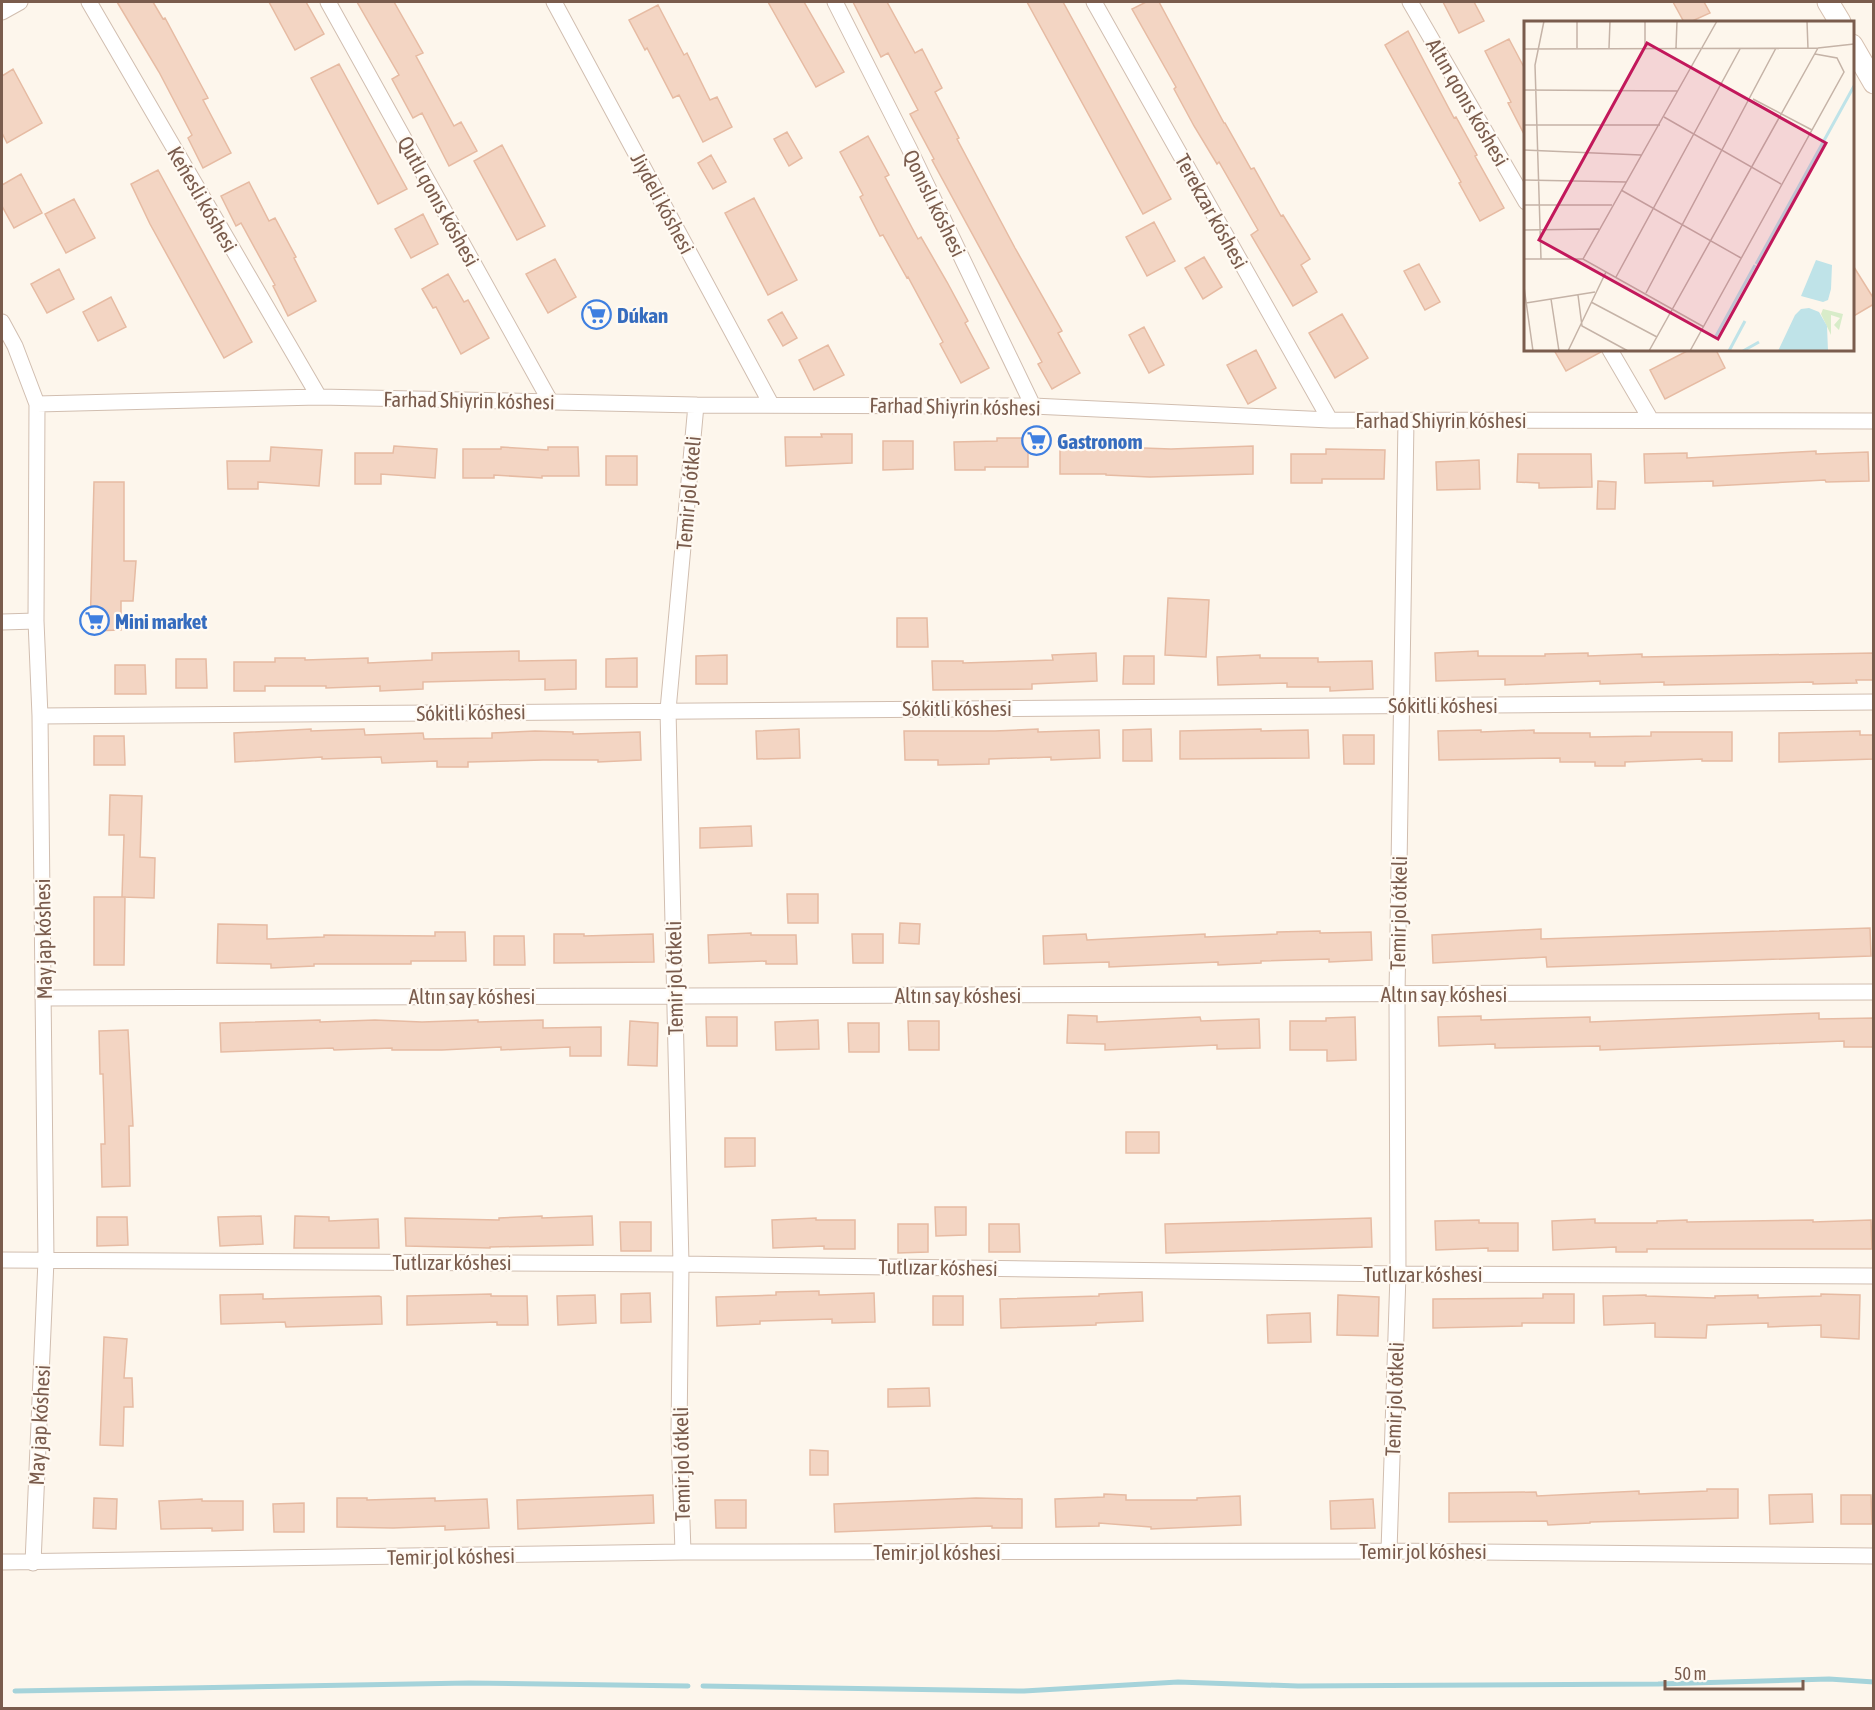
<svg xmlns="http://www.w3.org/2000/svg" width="1875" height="1710" font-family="'Asap Condensed',sans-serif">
<rect width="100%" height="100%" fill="#fdf6ec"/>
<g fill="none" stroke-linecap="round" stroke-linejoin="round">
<path stroke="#a5d3da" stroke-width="5" d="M703,1686L1024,1691L1178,1682L1298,1686L1658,1684L1829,1679L1874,1682
M15,1691L469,1683L688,1686"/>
</g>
<path fill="#f3d5c3" stroke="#e6bba3" stroke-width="1.5" d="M117,2H153L163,19L165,18L208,98L203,100L231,153L203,168L188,138L192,135L159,72Z
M269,2H306L324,34L295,50Z
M357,2H394L423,53L416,56L454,126L461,122L477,151L449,166L422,113L413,118L392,79L399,75Z
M768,2H804L844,72L816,87Z
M853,2H887L915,53L922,49L942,88L935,92L959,138L957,139L1015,248L1062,331L1058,333L1080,373L1052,389L1038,364L1042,362L932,160L934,159L910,114L918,110L888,53L881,57Z
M1027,2H1063L1171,199L1143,214Z
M1146,2H1159L1224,123H1225L1251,169L1254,168L1281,216L1283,215L1310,259L1301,265L1317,292L1293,306L1251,235L1258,230L1219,162L1217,164L1194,126L1174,89L1176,87L1132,9Z
M1443,2H1474L1484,21L1459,33Z
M1673,2H1704L1710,13L1690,22H1684Z
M658,5L684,55L687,53L710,100L717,97L732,127L703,142L679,95L673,98L647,48L645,50L629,20Z
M1408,31L1454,118L1456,117L1477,155L1475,156L1504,208L1480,221L1459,183L1461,182L1385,45Z
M1509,39L1526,71V138L1508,103L1511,102L1485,51Z
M339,64L407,189L378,204L311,78Z
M13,69L42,123L7,143L2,133V76Z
M787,132L802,158L789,166L774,139Z
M868,136L889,175L885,177L918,239L921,237L947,282L968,321L965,323L989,368L961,383L940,344L943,342L908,277L907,278L883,235L880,236L860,197L863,195L840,152Z
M502,145L545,226L517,240L474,161Z
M711,155L726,182L713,189L698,163Z
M158,170L252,342L224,358L150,224L131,184Z
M21,174L42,213L14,228L2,206V185Z
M249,182L269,221L275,218L296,257L294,258L316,301L288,316L273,286L275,285L241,223L236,226L221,196Z
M754,198L797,280L768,295L725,213Z
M74,199L95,238L66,253L45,214Z
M423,214L438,244L411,258L395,229Z
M1154,222L1175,261L1147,276L1126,237Z
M1204,257L1222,287L1203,299L1185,268Z
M555,259L576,297L548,313L526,274Z
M1419,264L1440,302L1425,310L1404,271Z
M1852,264L1874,299V304L1852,317Z
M59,269L74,299L47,313L31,284Z
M448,274L464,302L468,300L489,338L461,354L436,307L433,308L422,289Z
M111,297L126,327L98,341L83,312Z
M782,312L797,338L783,346L768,320Z
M1342,314L1368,358L1335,378L1309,333Z
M1144,327L1164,365L1149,373L1129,335Z
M828,345L844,375L814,390L799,360Z
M1256,350L1276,388L1248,404L1227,365Z
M1554,350H1600L1601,352L1566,371Z
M1689,350H1716L1725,368L1665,399L1650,370Z
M821,434H852V463L786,466L785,437H822Z
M997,438H1028V467H985V470H955L954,442L997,441Z
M883,441H913V469L883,470Z
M1060,445L1171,449L1253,446V474L1150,477L1106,475V474H1060Z
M394,446L437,449L435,478L381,474V484H355V453H393Z
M271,447L322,450L319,486L258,482V489H228L227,461H270Z
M501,447L548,450V447H578L579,476H542V478L494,475V478H463V449H501Z
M1326,449L1385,450L1384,479H1322V483H1291V454H1326Z
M1816,451V454L1868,452L1869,481L1826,482L1825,480L1713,486V481L1645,483L1644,454L1687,453V458Z
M1518,454H1591L1592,487L1539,488V483L1517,482Z
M606,456H637V485H606Z
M1479,460L1480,489L1437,490L1436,462Z
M1598,481L1616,482L1615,509H1597Z
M94,482H124V561H136L133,601H121V630L90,631Z
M1168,598L1209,600L1206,657L1165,655Z
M897,618H927L928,647H897Z
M519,651V661L576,660V689L545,690V679L423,682V689L380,691V686L326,688V686H265V691H234V662H275V658H305V660L368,658V663L432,660V653Z
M1478,651V656H1545V654L1588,653V656L1642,654V657L1874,653V680H1856L1857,683L1813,684V682L1664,685V682L1600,684V681L1505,685V679L1436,681L1435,653Z
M1096,653L1097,681L1032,684V689L933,690L932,661H963V663L1053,660L1052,655Z
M727,655V684H696V656Z
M1260,655V658H1318V662L1372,661L1373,689L1330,691V687H1287V683L1218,685L1217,657Z
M1124,656H1154V684H1123Z
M637,658V687H606V659Z
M176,659H206L207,688H176Z
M115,665H145L146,694H115Z
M311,729V731L364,729L365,735L423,733L424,739L492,738V733L535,731L573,732V734L640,732L641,760L598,762V760H543L468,762V767H437V761L382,763L381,757L322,759V757L235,762L234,733Z
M799,729L800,758L757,759L756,731Z
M1038,729V732L1099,730L1100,758L1051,760V757L989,759V764L938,765V760H905L904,731H995Z
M1151,729L1152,761H1123V730Z
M1261,729V731L1308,730L1309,758L1180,759V731Z
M1481,730V732L1534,730V733H1590V737L1651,736V732H1732V761H1702V759L1625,762V766H1595V762H1560V758L1439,760L1438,731Z
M1860,731V735H1874V759L1779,762V733Z
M1343,735H1374V764H1344Z
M94,736H124L125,765H94Z
M110,795L142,796L140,857L155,858L154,898L122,897L124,835H109Z
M751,826L752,846L700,848V828Z
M787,894H818V923H788Z
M94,897H125L124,965H94Z
M900,923L920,924L919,944L899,943Z
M218,924L267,925V939L324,937V935L435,936V932H465L466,961H411V964H314V966L271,968V964L217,963Z
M1870,928L1871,956L1547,967L1546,957L1433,963L1432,935L1541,929V939Z
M1320,931V933L1371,932L1372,960L1329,962V959L1261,961V963L1218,965V962L1109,967V962L1044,964L1043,936L1086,934L1087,940L1205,934V937L1277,934V932Z
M751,933V935H796L797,964H766V961L709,963L708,935Z
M554,934H584V936L653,934L654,962L554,963Z
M852,934H883V963H853Z
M494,936H524L525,965H494Z
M1819,1013V1019L1874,1018V1047H1844V1041L1600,1050V1046L1495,1048V1044L1439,1046L1438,1017L1481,1016V1020L1590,1017V1022Z
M1068,1015L1097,1016V1022L1200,1017L1201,1021L1259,1019L1260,1048L1217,1049V1045L1105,1050V1044L1067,1043Z
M706,1017H737V1046H707Z
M1355,1017L1356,1060L1327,1061V1050H1290V1021H1326V1018Z
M320,1020V1022L375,1020L422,1022L478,1020V1022L543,1020V1028L601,1027V1056H570V1047L501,1050V1047L442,1050H392V1048L334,1050L333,1048L221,1052L220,1023Z
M818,1020L819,1049L776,1050L775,1022Z
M630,1021L658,1023L657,1066L628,1065Z
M908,1021H939V1050H909Z
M848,1023H879V1052H849Z
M128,1030L133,1126H129L130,1186L102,1187L101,1144H105L103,1074H100L99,1031Z
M1126,1132H1159V1153H1126Z
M725,1138H755V1166L725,1167Z
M935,1207H966V1235L936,1236Z
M261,1216L263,1244L220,1246L218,1217Z
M295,1216L329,1217V1221L378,1219L379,1248H294Z
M542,1216V1218L592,1216L593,1245L490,1247V1248L406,1246L405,1218L499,1220V1218Z
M97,1217H127L128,1245L97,1246Z
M816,1218V1220H855V1249H824V1246L773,1248L772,1220Z
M1371,1218L1372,1247L1166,1253L1165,1224Z
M1595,1219V1223H1657V1221L1687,1220V1222L1813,1220V1222L1871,1220L1872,1249H1647V1252H1616V1247L1553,1250L1552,1221Z
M1479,1220V1223H1518V1251H1488V1248L1436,1250L1435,1221Z
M620,1222H651V1251H621Z
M898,1224H928V1252L898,1253Z
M989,1224H1019L1020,1252H989Z
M819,1291V1295L874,1293L875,1322L832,1323V1319L760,1321V1324L717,1326L716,1297L776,1295V1292Z
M1142,1292L1143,1321L1096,1323V1325L1001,1328L1000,1299L1099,1296V1294Z
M650,1293L651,1322L621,1323V1294Z
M263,1294V1299L379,1296L381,1297L382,1324L286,1327L285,1322L221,1324L220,1295Z
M491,1294V1296H527L528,1325H497V1322L407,1325V1296Z
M1543,1294H1574V1323H1522V1326L1433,1328V1299L1543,1298Z
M1821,1294L1860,1295L1859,1339L1821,1337V1325L1768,1327V1323L1707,1325L1706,1338L1655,1337V1323L1604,1325L1603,1296L1646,1295V1296L1715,1298V1296L1758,1295V1298L1821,1296Z
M595,1295L596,1323L558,1325L557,1296Z
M1338,1295L1379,1297L1378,1336L1337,1335Z
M933,1296H963V1325H933Z
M1310,1313L1311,1342L1268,1343L1267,1315Z
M104,1337L127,1339L124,1378H132L133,1407H124L123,1446L100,1445Z
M929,1388L930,1406L888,1407V1389Z
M810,1450L828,1451V1475H810Z
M1707,1489H1738V1518L1590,1522V1523L1548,1525L1547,1521L1449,1522V1493L1536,1492L1537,1496L1639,1491V1494L1707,1491Z
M1104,1494L1126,1495V1500H1197V1498L1240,1496L1241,1525L1151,1529V1527L1099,1523V1526L1056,1527L1055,1499L1104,1497Z
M1812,1494L1813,1522L1770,1524L1769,1495Z
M653,1495L654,1523L518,1529L517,1500Z
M1841,1495H1871L1872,1524H1841Z
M94,1498L117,1499L116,1529L93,1528Z
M337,1498H367V1500L435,1498V1501L487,1499L489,1528L445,1530V1526L393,1528L337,1527Z
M976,1498L1022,1499V1528H992V1526L835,1532L834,1504Z
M202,1499V1501H243V1530L212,1531V1528L161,1529L159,1501Z
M1373,1499L1375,1528L1331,1529L1330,1501Z
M715,1500H746V1528H716Z
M304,1503V1532H274L273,1504Z"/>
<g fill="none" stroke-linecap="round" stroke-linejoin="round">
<defs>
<path id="minor" d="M89,2L319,397
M328,2L550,401
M554,2L771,404
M835,2L909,148L1033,406
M1094,2L1330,420
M1410,2L1526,202
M2,12L20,2
M2,322L15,346L37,404L36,621L40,716L46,1260L33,1563
M1610,350L1651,420
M37,404L319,397L696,405L1033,406L1330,420L1874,421
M2,622L36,621
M40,716L1874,702
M43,998L1874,992
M2,1260L681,1264L1398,1274L1874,1276
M1389,1551L1398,1274L1397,995L1406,420
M683,1552L679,1434L681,1264L668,710L696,405
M2,1562L683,1552L1389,1551L1874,1556"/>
<path id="secondary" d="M1828,2L1840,22
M1852,45L1874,83"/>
</defs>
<use href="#minor" stroke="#d1beb0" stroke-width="17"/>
<use href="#secondary" stroke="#d6c0b0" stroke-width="23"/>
<use href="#minor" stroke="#fff" stroke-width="15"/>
<use href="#secondary" stroke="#fff" stroke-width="21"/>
</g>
<defs>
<symbol id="supermarket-ring" viewBox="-11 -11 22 22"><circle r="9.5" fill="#fffaf3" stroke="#3f7fe0" stroke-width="1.5"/><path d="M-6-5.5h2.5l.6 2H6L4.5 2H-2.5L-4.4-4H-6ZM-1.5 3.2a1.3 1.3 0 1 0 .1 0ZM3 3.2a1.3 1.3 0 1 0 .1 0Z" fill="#3f7fe0"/></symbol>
</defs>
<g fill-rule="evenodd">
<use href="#supermarket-ring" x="580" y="298" width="33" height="33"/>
<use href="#supermarket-ring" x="1020" y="424" width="33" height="33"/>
<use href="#supermarket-ring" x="78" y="604" width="33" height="33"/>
</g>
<g text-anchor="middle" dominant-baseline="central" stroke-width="4.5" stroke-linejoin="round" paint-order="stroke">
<g font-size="21" fill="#7a5c4d" stroke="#fffaf3">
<text transform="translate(1468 102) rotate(60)">Altın qonıs kóshesi</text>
<text transform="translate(203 199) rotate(60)">Keńesli kóshesi</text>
<text transform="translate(439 201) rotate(61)">Qutlı qonıs kóshesi</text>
<text transform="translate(663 203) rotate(62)">Jiydeli kóshesi</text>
<text transform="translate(935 203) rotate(64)">Qonıslı kóshesi</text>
<text transform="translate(1212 211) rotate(61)">Terekzar kóshesi</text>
<text transform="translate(469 400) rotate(1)">Farhad Shiyrin kóshesi</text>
<text transform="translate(955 406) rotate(1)">Farhad Shiyrin kóshesi</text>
<text x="1441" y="420">Farhad Shiyrin kóshesi</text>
<text transform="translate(688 493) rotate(-85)">Temir jol ótkeli</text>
<text x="1443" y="705">Sókitli kóshesi</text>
<text x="957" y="708">Sókitli kóshesi</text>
<text transform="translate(471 712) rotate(-1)">Sókitli kóshesi</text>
<text transform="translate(1398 913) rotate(-89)">Temir jol ótkeli</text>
<text transform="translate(43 939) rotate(-91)">May jap kóshesi</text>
<text transform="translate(674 978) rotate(-91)">Temir jol ótkeli</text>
<text x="1444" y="994">Altın say kóshesi</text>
<text x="958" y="995">Altın say kóshesi</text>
<text x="472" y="996">Altın say kóshesi</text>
<text x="452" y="1262">Tutlızar kóshesi</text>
<text transform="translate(938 1267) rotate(1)">Tutlızar kóshesi</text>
<text x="1423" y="1274">Tutlızar kóshesi</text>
<text transform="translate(1394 1399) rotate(-88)">Temir jol ótkeli</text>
<text transform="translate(39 1425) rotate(-87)">May jap kóshesi</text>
<text transform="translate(681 1464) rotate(-91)">Temir jol ótkeli</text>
<text x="1423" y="1551">Temir jol kóshesi</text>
<text x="937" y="1552">Temir jol kóshesi</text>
<text transform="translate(451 1556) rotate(-1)">Temir jol kóshesi</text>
</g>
<g font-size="21" font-weight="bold" fill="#366cbe" stroke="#fffaf3" text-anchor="start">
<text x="617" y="315">Dúkan</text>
<text x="1057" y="441">Gastronom</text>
<text x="115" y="621">Mini market</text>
</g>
</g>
<g transform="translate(1524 21)">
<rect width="330" height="330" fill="#fdf6ec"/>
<path d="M299,288L319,293L315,309L310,304L316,297L307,294V314L297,293Z" fill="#d8ecc9"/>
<path d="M292,239L308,244L307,268L304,279L299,281L277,275ZM285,287L295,291L303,305L304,330H254L271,294L277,288Z" fill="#bfe3e8"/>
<path fill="none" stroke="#bfe3e8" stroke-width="3" d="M232,243L330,65M192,315L231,244M205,330L221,300M219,330L235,321"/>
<path fill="none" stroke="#c5b3a7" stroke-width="1.5" d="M283,0L284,28M53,27V0M85,27L86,0M121,27V0M152,27L153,0M0,28L294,27L330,23M0,69L154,70M229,78L288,109M140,96L257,163M0,104H136M0,129L117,134M0,159L102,161M97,169L217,237M0,184H88M0,209L75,208M0,238H59L180,306M17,238L11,44L20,0M59,238L193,0M92,256L216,28M0,266L9,330M122,272L252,27M54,274L58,305L104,330M27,278L35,330M67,281L133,316M2,282L71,271M44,330L82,251M125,330L294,27M166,330L320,51L313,37L291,33"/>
<path fill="#c2185b" fill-opacity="0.15" stroke="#c2185b" stroke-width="3" d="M123,22L302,122L194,318L15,219Z"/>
<rect width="330" height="330" fill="none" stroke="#7a5c4d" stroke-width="3"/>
</g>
<rect width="1875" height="1710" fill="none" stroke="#7a5c4d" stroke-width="6"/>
<path d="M1665 1680v9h138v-9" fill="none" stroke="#7a5c4d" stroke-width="3"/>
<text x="1674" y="1680" font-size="18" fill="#7a5c4d" stroke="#fffaf3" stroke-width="4.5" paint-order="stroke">50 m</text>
</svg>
